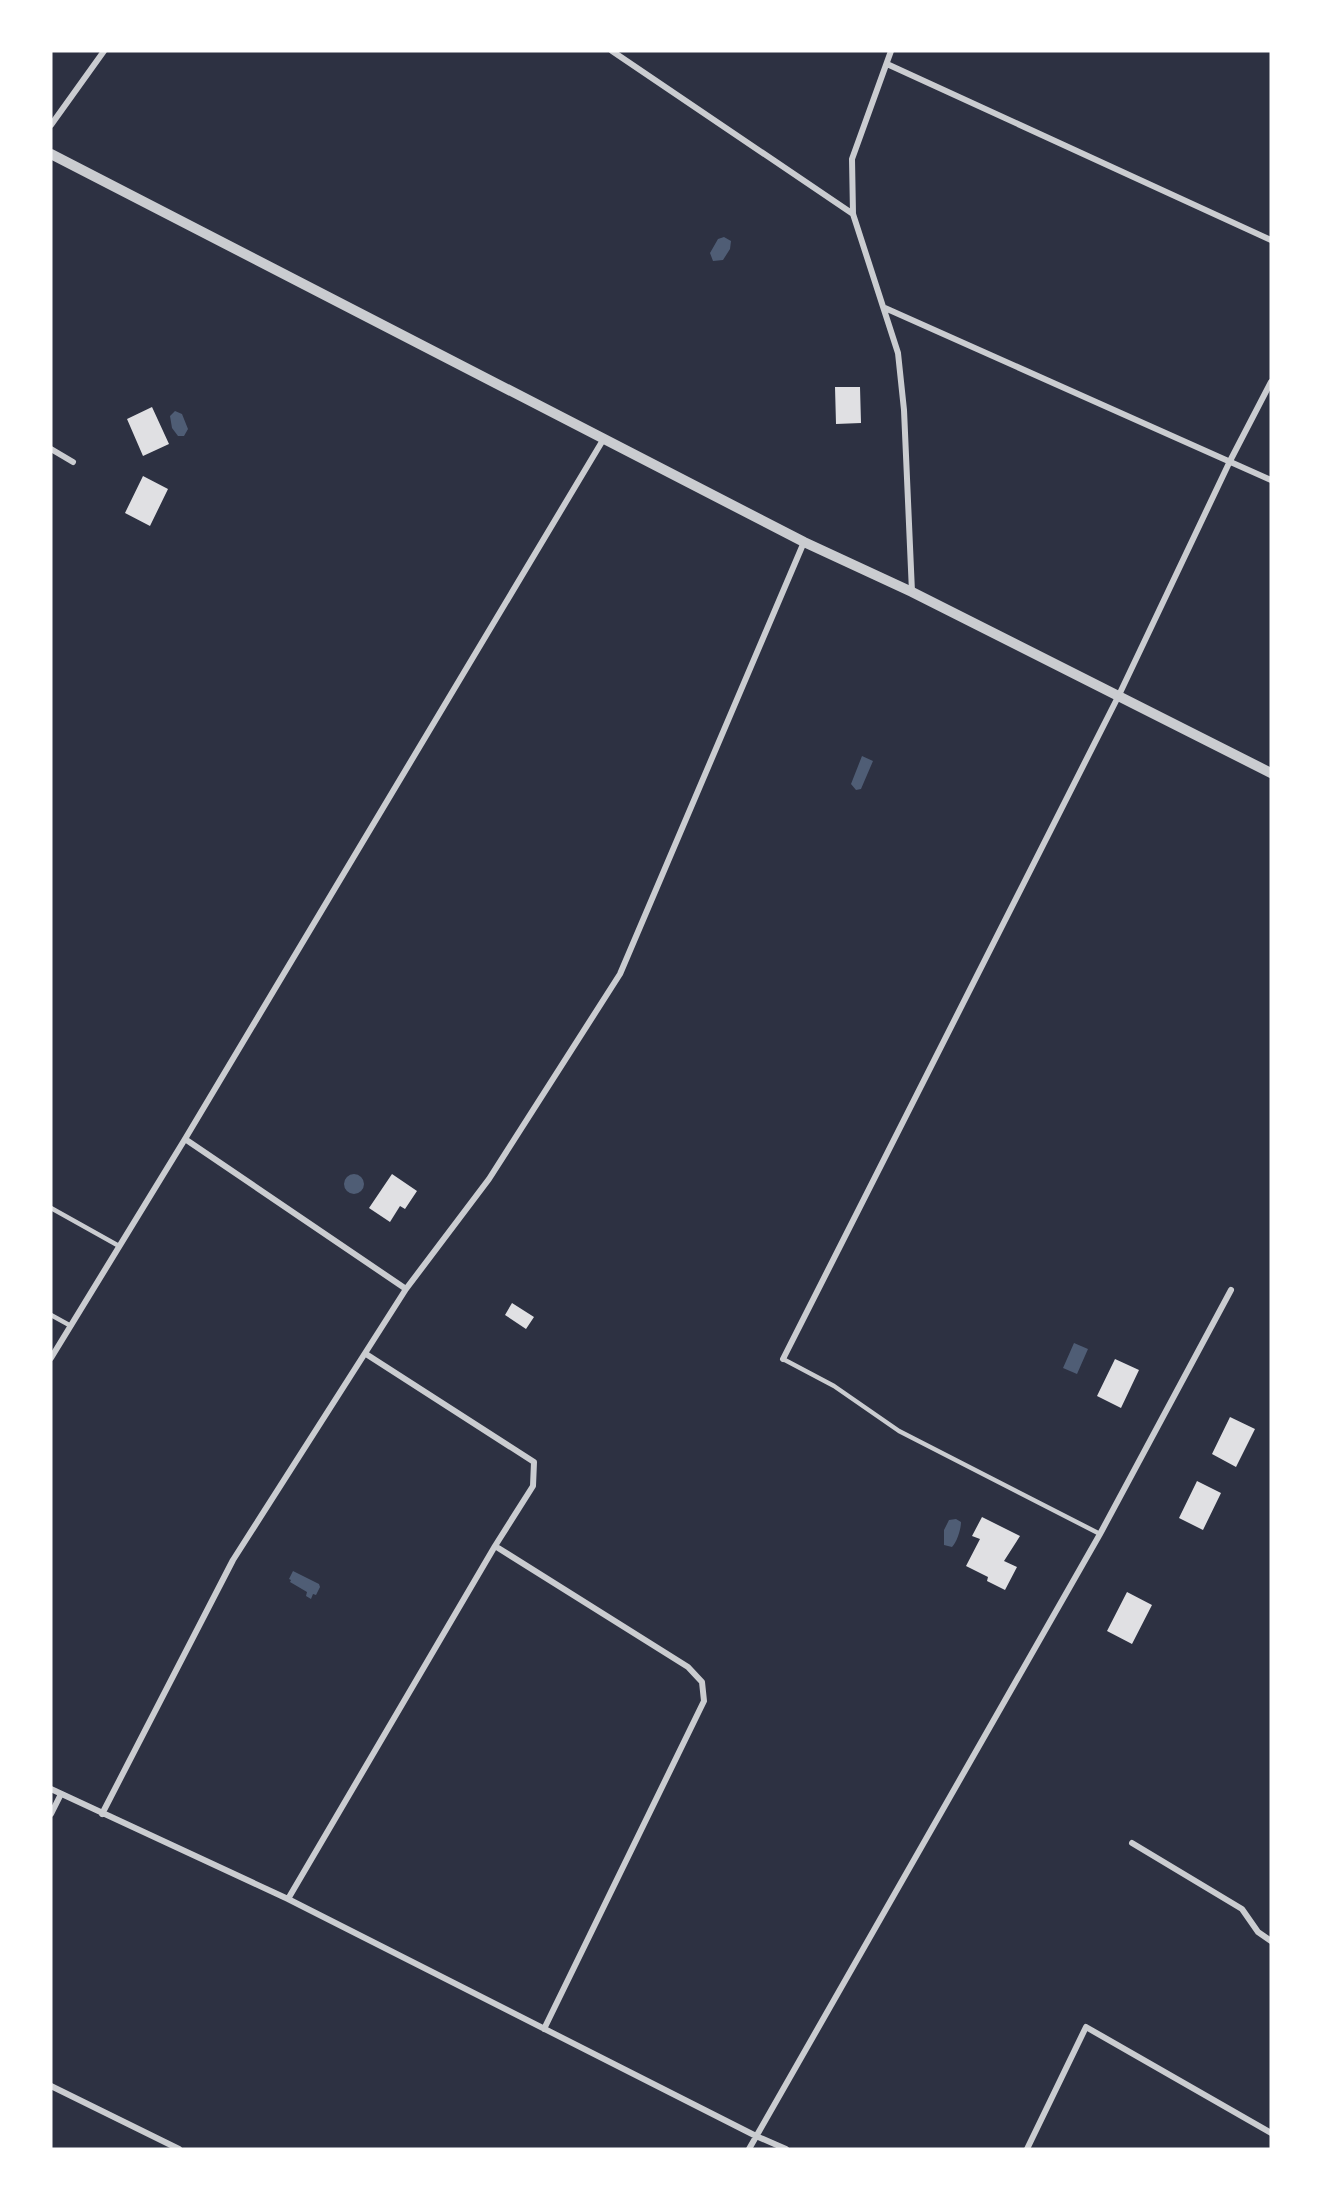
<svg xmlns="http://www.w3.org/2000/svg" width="1322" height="2200" font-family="'Nunito Sans',sans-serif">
<rect width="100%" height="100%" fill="#2d3142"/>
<path fill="#4f5d75" d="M724,237L731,241L730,249L723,260L713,261L710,253L718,239Z
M175,411L182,414L188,429L184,436H178L172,428L170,416Z
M862,756L873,761L861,789L856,790L851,784Z
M344 1184a10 10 0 1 1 20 0a10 10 0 1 1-20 0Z
M1074,1343L1088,1349L1077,1374L1063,1368Z
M956,1519L961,1522C961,1529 957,1542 952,1547L944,1545V1530L949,1520Z
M293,1571L319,1584L320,1587L316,1595L313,1594L311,1599L306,1596L307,1592L290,1582L291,1580L289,1579Z"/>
<path fill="#e0e0e3" d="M835,387H860L861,423L836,424Z
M152,407L169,444L143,456L127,419Z
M143,476L168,489L150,526L125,513Z
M392,1174L417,1191L405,1209L400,1206L390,1222L369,1208Z
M512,1303L534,1317L526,1329L505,1315Z
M1115,1359L1139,1370L1121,1408L1097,1396Z
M1230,1417L1255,1429L1236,1467L1212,1454Z
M1197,1481L1221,1493L1203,1530L1179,1518Z
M982,1517L1020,1536L1004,1561L1017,1567L1005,1590L987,1581L988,1577L966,1566L980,1539L972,1536Z
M1127,1592L1152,1605L1132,1644L1107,1631Z"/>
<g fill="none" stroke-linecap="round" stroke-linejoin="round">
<path stroke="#caccd0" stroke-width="4.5" d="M51,1208L119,1246
M51,1315L71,1326
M783,1359L834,1386L899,1431L1100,1534"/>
<path stroke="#caccd0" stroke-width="6" d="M612,51L853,214
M891,51L852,159L853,214L898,353L904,410L912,592
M887,64L1271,240
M51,125L104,51
M885,308L1271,480
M51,449L73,462
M185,1139L406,1289
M51,1358L185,1139L603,440
M783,1359L1119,695L1230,461L1271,382
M495,1546L688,1667L702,1682L704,1701L544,2029
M51,1789L288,1899L756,2136L786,2149
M51,1814L61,1794
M102,1814L233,1560L406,1289L489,1179L620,974L804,542
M1132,1843L1242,1909L1258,1932L1271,1941
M288,1899L495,1546L533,1486L534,1462L366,1354
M51,2086L179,2149
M749,2149L1100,1534L1231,1290
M1027,2149L1086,2027L1271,2133"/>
<path stroke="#caccd0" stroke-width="10" d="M51,154L804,542L912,592L1271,773"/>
</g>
<rect width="1322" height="2200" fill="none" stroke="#ffffff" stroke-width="105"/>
</svg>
